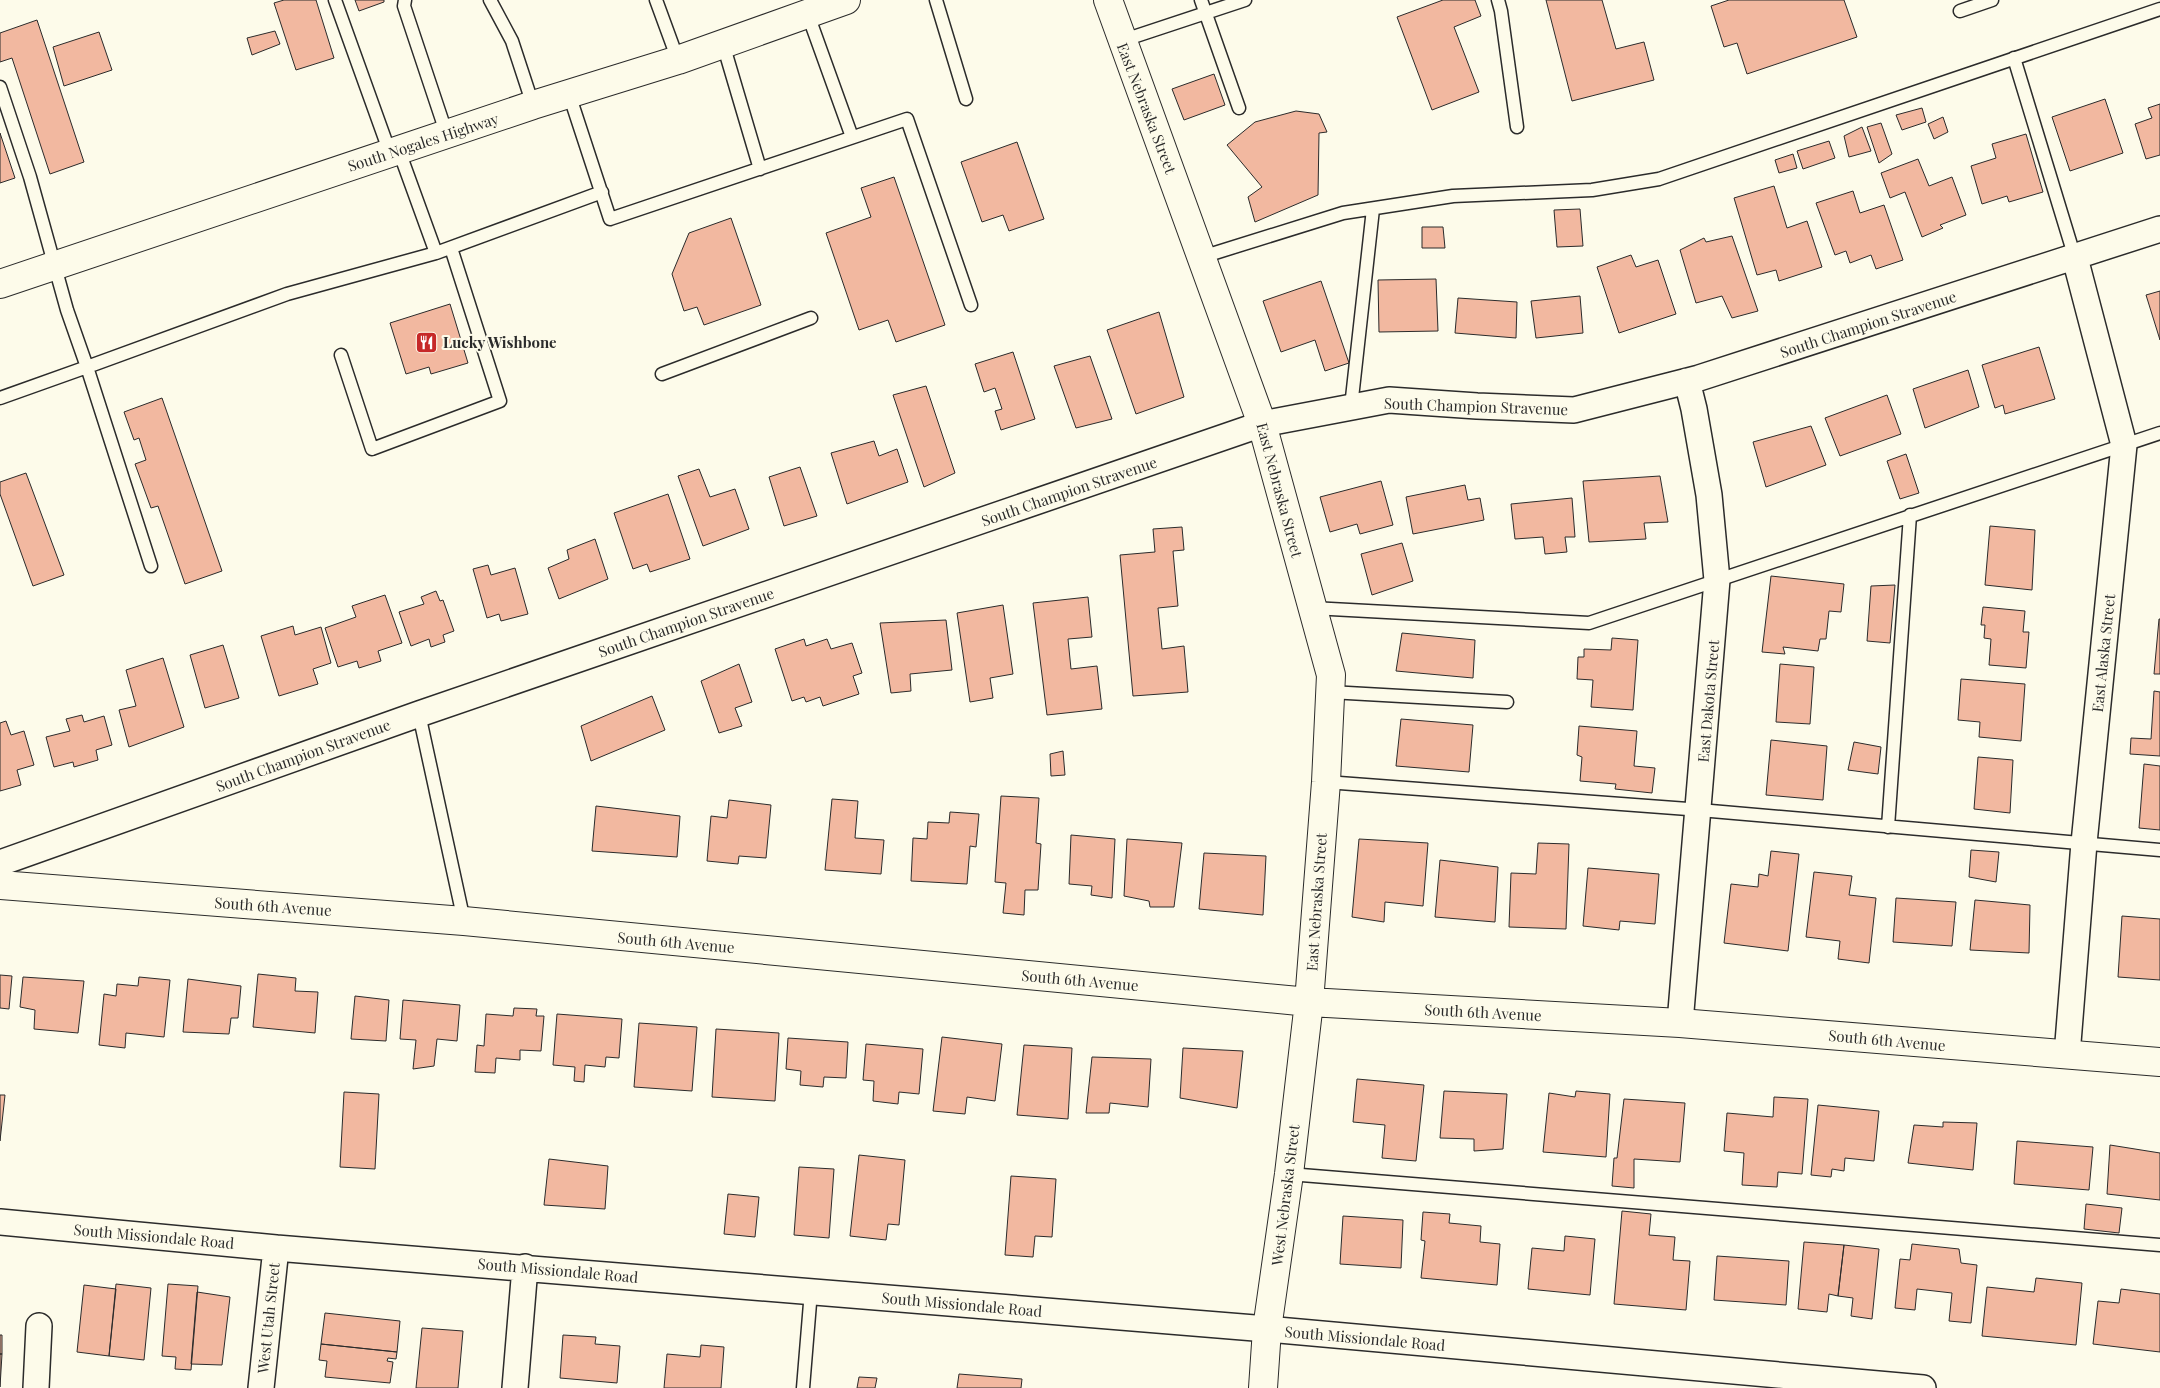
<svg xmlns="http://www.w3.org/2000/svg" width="2160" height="1388" font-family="'Playfair Display',serif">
<rect width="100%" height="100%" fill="#fdfbea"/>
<path fill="#f2b8a0" stroke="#2b2b2b" d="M284,0H316L334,58L296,70L274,3Z
M355,0H384V2L359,11Z
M1443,0H1475L1481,16L1454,27L1479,92L1432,110L1397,17Z
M1546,0H1602L1616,49L1644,42L1654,80L1572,101Z
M1729,0H1844L1857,37L1747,74L1737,43L1724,47L1711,6Z
M37,20L84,162L50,174L12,58L0,62V33Z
M275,31L280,44L252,55L247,38Z
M99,32L112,70L64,86L53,47Z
M1214,74L1225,105L1184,120L1172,89Z
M2105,99L2123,153L2070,171L2052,117Z
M2160,104V155L2146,159L2135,124L2152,118L2148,108Z
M1922,108L1926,122L1902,130L1896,115Z
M1296,111L1319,114L1327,132L1319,133L1318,195L1255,222L1248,197L1262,187L1227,145L1255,122Z
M1943,117L1948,132L1934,139L1928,124Z
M1881,123L1892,154L1879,163L1867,127Z
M1862,127L1871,151L1849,157L1844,136Z
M0,133L15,178L0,183Z
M2026,134L2043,192L2009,202L2007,196L1982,204L1971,166L1996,158L1992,144Z
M1829,141L1835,158L1803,169L1797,151Z
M1017,142L1044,219L1009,231L1003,215L982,222L961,162Z
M1793,154L1797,168L1779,173L1775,160Z
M1918,159L1929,186L1952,177L1966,215L1940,225L1943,228L1922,237L1905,192L1890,198L1881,173Z
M894,177L945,325L896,342L888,320L859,330L826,233L871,217L861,188Z
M1774,186L1787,228L1807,221L1822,267L1779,281L1776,270L1757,275L1734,198Z
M1853,191L1860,213L1884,205L1903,260L1876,269L1871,255L1850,263L1846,251L1835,255L1816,203Z
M1580,209L1583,246L1557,247L1554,210Z
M731,218L761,305L704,325L697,307L684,311L672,274L689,233Z
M1422,227H1443L1445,248H1422Z
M1732,236L1758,311L1732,318L1722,296L1696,303L1680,250L1704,238L1706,242Z
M1631,255L1636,267L1658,260L1676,314L1619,333L1597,267Z
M1436,279L1438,331L1379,332L1378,280Z
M1321,281L1349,363L1325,371L1315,340L1281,352L1263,301Z
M2160,291V340L2146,295Z
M1580,296L1583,333L1536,338L1531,301Z
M1458,298L1517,302L1516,338L1455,333Z
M450,304L468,363L431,374L429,367L406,374L390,323Z
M1159,312L1184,397L1136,414L1107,330Z
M2039,347L2055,399L2005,414L2003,405L1995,408L1982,365Z
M1013,352L1035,419L1001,430L995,411L1002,409L995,388L984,392L975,364Z
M1090,356L1112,419L1076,428L1054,366Z
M1968,370L1979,407L1925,428L1913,389Z
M926,386L955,473L924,487L893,395Z
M1887,395L1901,434L1840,456L1825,418Z
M162,398L222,571L185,584L158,506L151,508L135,464L146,460L139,438L134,440L124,412Z
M1811,426L1826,465L1766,487L1753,442Z
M874,441L879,456L897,449L908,482L847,504L831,453Z
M1906,454L1919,493L1900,499L1887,461Z
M800,467L817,516L784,526L769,477Z
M699,469L710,497L735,489L749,529L703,546L678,476Z
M26,473L64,575L33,586L0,494V482Z
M1660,476L1668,522L1644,523L1646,539L1589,542L1583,481Z
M1381,481L1393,525L1360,534L1357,524L1330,532L1320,497Z
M1465,485L1468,500L1480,498L1484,520L1413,534L1406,497Z
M668,494L690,559L650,572L647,564L633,569L614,513Z
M1572,498L1575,537H1565L1567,552L1545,554L1543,537L1515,539L1511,504Z
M1990,526L2035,530L2032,590L1985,585Z
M1182,527L1184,550L1173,551L1178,606L1158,608L1162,649L1184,646L1188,692L1133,696L1120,555L1155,552L1153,529Z
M595,539L608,579L559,599L548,568L569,559L567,550Z
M1402,543L1413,581L1372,595L1361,554Z
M488,565L491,575L515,568L528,614L501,621L499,614L487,618L473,569Z
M1771,576L1844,584L1841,612L1829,611L1826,639H1820L1818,651L1783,647L1785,654L1762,652Z
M1895,585L1890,643L1867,641L1871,586Z
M436,591L440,601L443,600L454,631L443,635L445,642L431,647L429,639L411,646L399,612L424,604L421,597Z
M385,595L402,643L378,651L381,661L359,668L357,661L338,667L325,628L356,617L352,606Z
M1088,597L1092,637L1068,639L1071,669L1097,666L1102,709L1047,715L1033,603Z
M1003,605L1013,674L990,678L993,698L970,702L957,613Z
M1983,607L2025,611L2023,632H2029L2026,668L1989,665L1991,639L1984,638L1985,625H1981Z
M2159,619H2160V674H2154Z
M946,620L952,670L910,674L911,691L891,693L880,623Z
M293,626L295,635L321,627L331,663L313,669L318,684L279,696L261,636Z
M1402,633L1475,640L1473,678L1396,671Z
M1612,638L1638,640L1633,710L1591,707L1593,680L1577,679L1578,657H1584V649L1611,650Z
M804,639L806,646L827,639L831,649L852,643L862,673L853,676L859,694L823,706L820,697L806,702L804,697L792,701L775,649Z
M223,645L239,698L205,708L190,655Z
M163,658L184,727L129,747L119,710L136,706L126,670Z
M739,664L752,702L735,708L742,726L719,733L701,681Z
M1780,664L1814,667L1810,724L1776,722Z
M1961,679L2025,684L2021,741L1979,737L1980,722L1958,720Z
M2154,691L2160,692V756L2130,754L2131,738L2151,739Z
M652,696L665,730L591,761L581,726Z
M82,715L84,722L104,716L112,745L96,750L98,760L74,767L73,762L54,767L46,737L70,731L66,719Z
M1401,719L1473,725L1469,772L1396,766Z
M6,721L11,735L24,731L34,765L17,770L21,785L0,791V723Z
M1579,726L1637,731L1634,766L1655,768L1652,793L1615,789L1616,784L1580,781L1582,757L1577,755Z
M1771,740L1827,746L1823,800L1766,795Z
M1854,742L1881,747L1878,774L1848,770Z
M1063,751L1065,775L1051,776L1050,754Z
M1978,757L2013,760L2010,813L1974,809Z
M2144,764L2160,766V830L2139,828Z
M1001,796L1039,798L1036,843L1041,844L1038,890H1025L1024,915L1003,913L1006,883L995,882Z
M832,799L858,801L855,838L884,840L881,874L825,870Z
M729,800L771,805L766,858L739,856L738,864L707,861L711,816L727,818Z
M596,806L680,816L677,857L592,851Z
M950,812L979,814L976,847L970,846L967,884L911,881L913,838L927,839L928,822L949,823Z
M1071,835L1115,839L1112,898L1091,895L1092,886L1069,884Z
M1127,839L1182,843L1174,907H1150L1149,901L1124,896Z
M1359,839L1428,843L1423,906L1385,902L1384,922L1352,917Z
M1538,843L1569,844L1566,929L1509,927L1511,873L1536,874Z
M1971,850L1999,852L1996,882L1969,877Z
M1771,851L1799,854L1788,951L1724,943L1731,884L1758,887L1759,874L1768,876Z
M1204,853L1266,856L1263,915L1199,909Z
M1440,860L1498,867L1495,922L1435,917Z
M1588,868L1659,874L1655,924L1620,921L1619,930L1583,926Z
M1814,872L1852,876L1849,895L1876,898L1869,963L1838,959L1840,941L1806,937Z
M1896,898L1956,902L1952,946L1893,942Z
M1975,900L2030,905L2029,953L1970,950Z
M2122,916L2160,919V980L2118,977Z
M258,974L296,978L295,991L318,992L315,1033L253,1027Z
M0,975L12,976L9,1009L0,1008Z
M23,977L84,981L78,1033L34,1029L35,1010L20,1007Z
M139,977L170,980L164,1037L126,1033L125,1048L99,1045L104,994L116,996L117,984L138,986Z
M188,979L241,986L238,1018H231L229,1034L183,1032Z
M355,996L389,1000L386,1041L351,1039Z
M403,1000L460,1005L457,1041L437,1039L434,1066L413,1069L416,1040L400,1039Z
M514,1008L537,1009L536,1016H544L541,1051L520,1050V1060L496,1058L495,1073L475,1072L477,1045L484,1046L486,1014L513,1016Z
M557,1014L622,1019L619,1058L606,1057L605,1067L585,1065L584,1082L574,1081L575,1067L553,1065Z
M639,1023L697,1027L692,1091L634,1087Z
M716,1029L779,1033L775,1101L712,1097Z
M942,1037L1002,1044L995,1101L967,1097L965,1114L933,1111Z
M788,1038L848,1042L846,1078L824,1077L823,1087L800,1085L801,1071L786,1069Z
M866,1044L923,1049L919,1094L899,1092L898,1104L873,1101L874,1081L863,1080Z
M1024,1045L1072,1048L1068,1119L1017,1115Z
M1183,1048L1243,1051L1237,1108L1180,1098Z
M1092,1057L1151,1059L1148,1107L1110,1103L1109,1113H1086Z
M1357,1079L1424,1085L1416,1161L1382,1158L1385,1125L1353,1122Z
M1444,1091L1507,1094L1503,1149L1474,1151V1139L1440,1138Z
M1576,1091L1610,1094L1606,1157L1543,1152L1549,1093L1575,1097Z
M344,1092L379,1094L375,1169L340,1167Z
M0,1095H5L0,1141Z
M1774,1097L1808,1099L1802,1174L1778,1172L1777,1187L1742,1185L1744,1153L1724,1151L1727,1113L1773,1117Z
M1624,1099L1685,1103L1680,1162L1634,1159V1188L1612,1186L1614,1158H1617Z
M1818,1105L1879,1111L1874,1161L1845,1158L1844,1171L1832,1169L1831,1177L1811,1175Z
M1943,1122L1977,1123L1973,1170L1908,1163L1914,1125L1943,1127Z
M2017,1141L2093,1147L2089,1190L2014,1184Z
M2110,1145L2160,1153V1200L2107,1194Z
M859,1155L905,1160L899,1225L888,1224L886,1240L850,1236Z
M549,1159L608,1166L605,1209L544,1205Z
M799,1167L834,1169L829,1238L794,1235Z
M1011,1176L1056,1179L1052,1237L1035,1236L1033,1257L1005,1255Z
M728,1194L759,1197L755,1237L724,1234Z
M2086,1204L2122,1208L2119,1233L2084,1229Z
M1622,1211L1651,1214L1649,1235L1675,1237L1673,1260L1690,1261L1686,1310L1614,1304Z
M1423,1212L1450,1214L1449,1223L1481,1226L1480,1242L1500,1244L1497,1285L1421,1278L1425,1241L1421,1240Z
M1343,1216L1403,1220L1401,1268L1340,1264Z
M1565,1236L1595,1239L1590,1295L1528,1289L1532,1248L1564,1251Z
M1804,1242L1844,1245L1838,1296L1829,1294L1827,1312L1798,1309Z
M1912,1244L1959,1249L1961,1263L1977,1265L1971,1323L1949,1321L1952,1293L1917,1289L1915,1310L1895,1308L1900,1259L1910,1260Z
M1844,1245L1879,1249L1872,1319L1851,1316L1853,1298L1838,1296Z
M1717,1256L1789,1261L1786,1305L1714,1300Z
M2036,1278L2082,1283L2076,1345L1982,1336L1987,1287L2034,1292Z
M116,1284L151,1288L144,1360L109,1356Z
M168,1284L198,1286L191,1370L175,1369L176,1357L162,1356Z
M84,1285L116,1289L109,1356L77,1352Z
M2121,1289L2160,1294V1352L2093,1344L2098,1301L2119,1303Z
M197,1292L230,1297L222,1365L191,1364Z
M325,1313L400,1321L397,1352L321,1344Z
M422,1328L463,1331L458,1388H416Z
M0,1335H2V1354H0Z
M563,1335L596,1337L595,1344L620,1346L617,1383L560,1378Z
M321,1344L397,1352L396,1359L388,1358L387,1361L393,1362L390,1383L325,1377L327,1361L319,1360Z
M701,1345L724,1347L721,1388H664L667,1354L700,1357Z
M0,1354H2L0,1387Z
M959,1374L1022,1379L1021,1388H957Z
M859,1377L877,1378L875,1388H857Z"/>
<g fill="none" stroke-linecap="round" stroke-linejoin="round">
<defs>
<path id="lane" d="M335,0L390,153
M405,0L404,6L447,135
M490,0L512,41L533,105
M656,0L678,60
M936,0L966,99
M1201,0L1239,108
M1498,0L1501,11L1517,127
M1960,11L1992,0
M807,12L852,137
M1121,41L1245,0
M723,44L760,169
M2014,58L2075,258
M0,87L30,177L67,310L87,367L287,294L436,253
M569,94L610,219L907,119L971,305
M399,151L436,253L602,192
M1202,257L1343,213L1453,196L1592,190L1659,179L2160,9
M341,355L372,449L500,401L451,248
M662,374L811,318
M0,398L87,367L151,566
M1351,407L1373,209
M1312,608L1589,623L2160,433
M1330,692L1507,702
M419,714L464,921
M1326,782L1688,809L2160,850
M1888,827L1910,515
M1289,1174L2160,1245
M803,1388L811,1291"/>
<path id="street" d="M0,863L419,714L1262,424L1389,400L1477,406L1574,410L1699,378L2160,229
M1680,1023L1717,580L1709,495L1694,409L1687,381
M2067,1055L2084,843L2124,445L2075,258
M0,1222L276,1248L1267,1329L1923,1388
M36,1388L39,1326
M261,1388L276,1248
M515,1388L525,1267"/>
<path id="secondary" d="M1108,0L1262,424L1331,675L1326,782L1309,1002L1289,1174L1267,1329L1263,1388
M0,885L464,921L1309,1002L1680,1023L2160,1062"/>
<path id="primary" d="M0,284L533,105L678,60L846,0"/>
</defs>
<use href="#lane" stroke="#2b2b2b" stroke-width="15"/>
<use href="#street" stroke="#2b2b2b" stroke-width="28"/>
<use href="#secondary" stroke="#2b2b2b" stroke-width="30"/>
<use href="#primary" stroke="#2b2b2b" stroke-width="30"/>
<use href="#lane" stroke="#fdfbea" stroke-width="12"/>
<use href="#street" stroke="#fdfbea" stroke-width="25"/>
<use href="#secondary" stroke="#fdfbea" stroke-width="28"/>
<use href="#primary" stroke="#fdfbea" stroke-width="28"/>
</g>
<defs>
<symbol id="restaurant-square" viewBox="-11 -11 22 22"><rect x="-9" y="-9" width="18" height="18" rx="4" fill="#c62828" stroke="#fdfbea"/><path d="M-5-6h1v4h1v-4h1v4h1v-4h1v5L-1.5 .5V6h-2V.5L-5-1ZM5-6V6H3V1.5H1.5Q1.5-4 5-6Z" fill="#fff"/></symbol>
</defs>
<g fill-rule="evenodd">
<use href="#restaurant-square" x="414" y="330" width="25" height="25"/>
</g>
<g text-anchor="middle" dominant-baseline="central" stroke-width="4" stroke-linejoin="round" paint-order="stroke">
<g font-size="15" fill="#2b2b2b" stroke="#fdfbea">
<text transform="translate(1147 108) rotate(69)">East Nebraska Street</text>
<text transform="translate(423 142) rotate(-18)">South Nogales Highway</text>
<text transform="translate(1868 324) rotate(-18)">South Champion Stravenue</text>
<text transform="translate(1476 406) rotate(2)">South Champion Stravenue</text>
<text transform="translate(1280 490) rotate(75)">East Nebraska Street</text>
<text transform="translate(1069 491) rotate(-19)">South Champion Stravenue</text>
<text transform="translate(686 622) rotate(-19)">South Champion Stravenue</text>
<text transform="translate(2103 653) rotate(-84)">East Alaska Street</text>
<text transform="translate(1708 701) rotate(-85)">East Dakota Street</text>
<text transform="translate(303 755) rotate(-20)">South Champion Stravenue</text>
<text transform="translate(1316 902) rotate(-86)">East Nebraska Street</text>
<text transform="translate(273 906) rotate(4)">South 6th Avenue</text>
<text transform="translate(676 942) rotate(5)">South 6th Avenue</text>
<text transform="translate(1080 980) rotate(5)">South 6th Avenue</text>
<text transform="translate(1483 1012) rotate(3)">South 6th Avenue</text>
<text transform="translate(1887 1040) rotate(5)">South 6th Avenue</text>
<text transform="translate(1285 1195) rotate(-83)">West Nebraska Street</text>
<text transform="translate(154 1236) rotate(5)">South Missiondale Road</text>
<text transform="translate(558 1270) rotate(5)">South Missiondale Road</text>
<text transform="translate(962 1304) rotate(5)">South Missiondale Road</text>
<text transform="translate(268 1318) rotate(-84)">West Utah Street</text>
<text transform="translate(1365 1338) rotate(5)">South Missiondale Road</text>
</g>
<g font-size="15" font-weight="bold" fill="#2b2b2b" stroke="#fdfbea" text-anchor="start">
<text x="443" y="342">Lucky Wishbone</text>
</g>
</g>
</svg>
